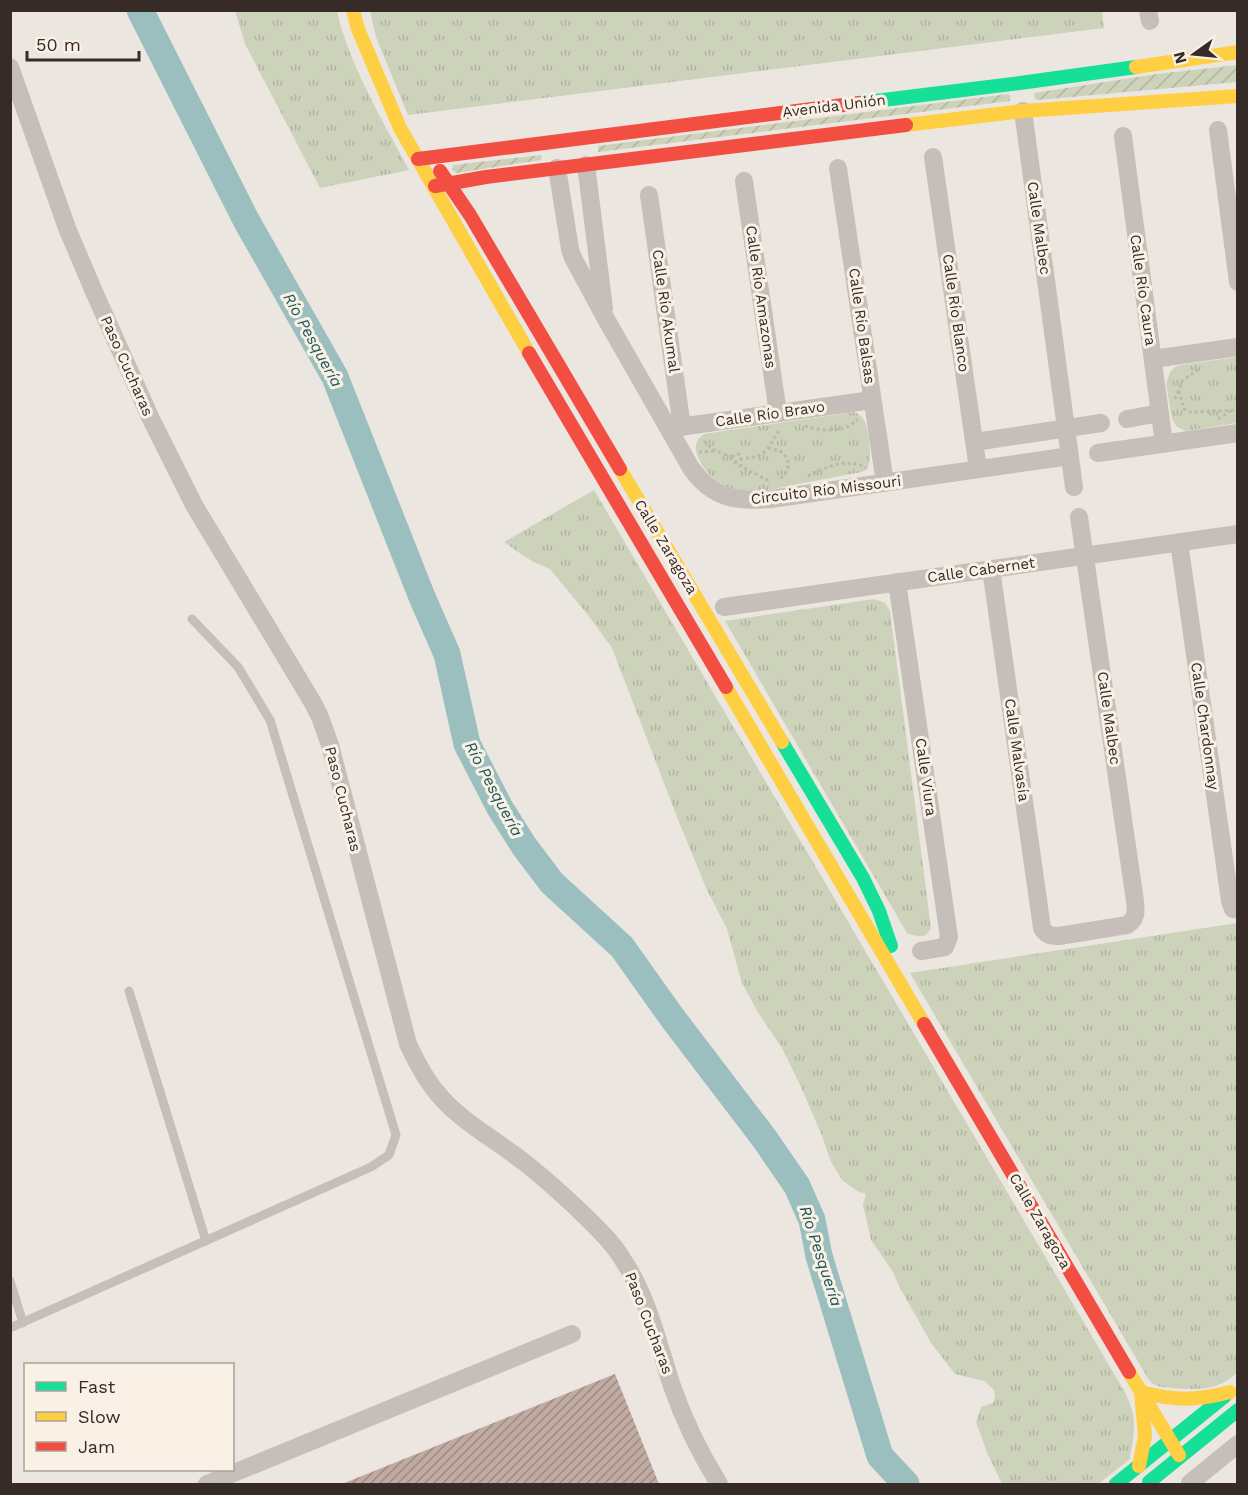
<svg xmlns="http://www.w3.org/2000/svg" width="1248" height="1495" font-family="'Work Sans',sans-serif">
<defs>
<pattern id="grass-tufts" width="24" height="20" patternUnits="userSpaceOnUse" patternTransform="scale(1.5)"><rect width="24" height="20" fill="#cdd2ba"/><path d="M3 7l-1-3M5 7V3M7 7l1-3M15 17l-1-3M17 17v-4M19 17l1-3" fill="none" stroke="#b1b4a0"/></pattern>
<pattern id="garden-furrows" width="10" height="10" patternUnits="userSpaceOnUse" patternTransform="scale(1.5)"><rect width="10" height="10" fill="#cdd2ba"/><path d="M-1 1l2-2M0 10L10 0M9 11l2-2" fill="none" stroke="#b1b4a0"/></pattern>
<pattern id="building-hatch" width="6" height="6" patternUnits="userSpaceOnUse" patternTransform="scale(1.5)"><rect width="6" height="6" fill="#c0aaa1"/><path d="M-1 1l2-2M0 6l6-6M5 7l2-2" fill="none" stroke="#9d8b83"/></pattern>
<filter id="shadow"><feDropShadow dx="-4" dy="4" stdDeviation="1.5" flood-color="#0004"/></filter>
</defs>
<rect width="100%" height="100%" fill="#ece6e0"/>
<path fill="url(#grass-tufts)" d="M235,11H337C349,65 383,121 409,170L320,188L245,44Z
M1102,11L1104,28L408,115L376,37L370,11Z
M1237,357V423L1186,431L1177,427L1172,419L1166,383L1170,372L1175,367L1181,365Z
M854,412C859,414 862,416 865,422C869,432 873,459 867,469L862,472C841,476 820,480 798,484C778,488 755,495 735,490C719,486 704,472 698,457C694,447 695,440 704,434Z
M594,490L1126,1394C1138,1421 1134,1432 1130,1459L1098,1484H1002L988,1455L976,1422L981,1407L993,1403L995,1397L994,1390L984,1381L955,1374L931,1343L900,1288L893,1272L871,1240L863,1205L866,1194L857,1191L842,1180L831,1162L822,1136L801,1087L782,1048L759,1014L742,983L727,929L706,888L677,817L612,648L588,615L550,569L532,561L518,552L504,542Z
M874,599L885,603L890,611L931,928C926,939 918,937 907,933L725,621Z
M1237,923L1238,1372C1217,1391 1199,1390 1174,1388C1168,1387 1160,1388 1155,1385C1149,1382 1146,1375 1143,1370L910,973Z"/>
<path fill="url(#garden-furrows)" d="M1237,65V82L1038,100L1035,99L1034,93L1157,74Z
M1008,94L1010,96V101L598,152V146Z
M542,155L541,160L457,173L452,170L453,165Z"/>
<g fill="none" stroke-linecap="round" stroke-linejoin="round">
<path stroke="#9bbfbe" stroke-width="27" d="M140,10L246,220L335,377L422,597L447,654L467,744L500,808L524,846L552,883L622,947L671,1016L764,1138L797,1186L812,1220L819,1256L880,1456L906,1484"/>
</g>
<path fill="url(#building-hatch)" filter="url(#shadow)" d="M615,1374L659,1484H342Z"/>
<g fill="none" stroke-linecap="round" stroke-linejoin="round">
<path stroke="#beb7b1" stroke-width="3" stroke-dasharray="3 3" stroke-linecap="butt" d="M1179,391L1184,409L1190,412L1238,410
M1175,399L1183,380L1198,370
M1218,419L1232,410
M805,426C823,431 843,434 858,419
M704,441L715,451L733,457
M768,448C773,449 779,450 783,453C793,463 787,475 778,480
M699,452L715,451
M733 458a4 4 0 1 1 8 0a4 4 0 1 1-8 0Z
M740,459C751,458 761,457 768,448C773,442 774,436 780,430
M734,462L765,479L771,481
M808,476C826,467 848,457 866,468"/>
<path stroke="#c5beb9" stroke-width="9" d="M129,991L206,1241
M10,1281L23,1323
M10,1328L371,1167L389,1155L396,1135L270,720L238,667L192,619"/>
<path stroke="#c5beb9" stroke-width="18" d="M1148,10L1150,21
M10,67L67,228L95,294L151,419L194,505L313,703L320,717L330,745L408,1044C416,1061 425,1079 438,1094C457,1117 484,1133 509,1151C536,1170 560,1192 584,1215C598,1229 613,1243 623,1260C647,1295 659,1346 672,1386C684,1421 700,1453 719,1484
M1023,111L1074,487
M1218,130L1238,282
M1123,136L1164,444
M933,157L978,469
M586,165L604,308
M557,168L570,249L573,258L606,319L691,468C712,498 736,502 771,499L1070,456
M838,168L885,483
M744,181L778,413
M649,195L682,427
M1153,359L1238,347
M1127,419L1160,413
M672,428L872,400
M975,442L1101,423
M1098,453L1238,433
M1179,542L1230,901L1233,909L1238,910
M991,569L1042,928C1046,935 1051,936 1059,936L1127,925C1137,919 1136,911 1135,901L1079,517
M897,582L949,937L945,947L921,951
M724,607L1238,534
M1190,1483L1238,1444
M207,1484L572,1334"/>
<path stroke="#16e098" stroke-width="14" d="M859,103L1020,83L1136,67
M782,742L863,878L879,911L891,946
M1149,1482L1238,1410
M1116,1484L1225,1396"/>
<path stroke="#ffcf43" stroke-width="14" d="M353,10L358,29L400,128L529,353
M1136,67L1238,52
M906,125L1023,111L1238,96
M620,469L782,742
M726,687L924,1024
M1129,1372L1179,1455
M1139,1466L1145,1436L1141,1392C1176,1401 1195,1401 1230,1392"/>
<path stroke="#f24e42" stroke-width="14" d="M418,159L859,103
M440,171L470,215L620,469
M435,186L486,177L906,125
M529,353L726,687
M924,1024L1129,1372"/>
</g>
<g text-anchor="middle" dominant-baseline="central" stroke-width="6" stroke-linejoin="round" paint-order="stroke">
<g font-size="15" fill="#362b27" stroke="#f9f0e6">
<text transform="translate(834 106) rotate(-7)">Avenida Unión</text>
<text transform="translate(1039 228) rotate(82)">Calle Malbec</text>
<text transform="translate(1143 290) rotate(82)">Calle Río Caura</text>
<text transform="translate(761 297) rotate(82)">Calle Río Amazonas</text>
<text transform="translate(666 311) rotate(82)">Calle Río Akumal</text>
<text transform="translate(956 313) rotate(82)">Calle Río Blanco</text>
<text transform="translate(862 326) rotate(82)">Calle Río Balsas</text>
<text transform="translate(127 366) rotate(66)">Paso Cucharas</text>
<text transform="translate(770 414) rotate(-8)">Calle Río Bravo</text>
<text transform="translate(826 490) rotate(-7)">Circuito Río Missouri</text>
<text transform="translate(666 547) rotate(59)">Calle Zaragoza</text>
<text transform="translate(981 570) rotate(-8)">Calle Cabernet</text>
<text transform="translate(1109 718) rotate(82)">Calle Malbec</text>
<text transform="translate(1205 726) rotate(82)">Calle Chardonnay</text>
<text transform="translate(1017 750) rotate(82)">Calle Malvasía</text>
<text transform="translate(926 777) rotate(82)">Calle Viura</text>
<text transform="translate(343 799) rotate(76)">Paso Cucharas</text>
<text transform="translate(1040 1221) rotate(60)">Calle Zaragoza</text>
<text transform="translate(649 1323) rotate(69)">Paso Cucharas</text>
</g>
<g font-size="16" font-style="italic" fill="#1c5558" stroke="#f9f0e6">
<text transform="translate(313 340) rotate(61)">Río Pesquería</text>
<text transform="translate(494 789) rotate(62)">Río Pesquería</text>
<text transform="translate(821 1256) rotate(72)">Río Pesquería</text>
</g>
</g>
<rect width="1248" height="1495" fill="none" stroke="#362b27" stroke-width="24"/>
<rect x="24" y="1363" width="210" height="108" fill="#f9f0e6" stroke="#aba19a" stroke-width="1.5"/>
<rect x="36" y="1382" width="30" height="9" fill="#16e098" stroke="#aba19a" stroke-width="1.5"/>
<text x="78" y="1393" font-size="18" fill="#362b27">Fast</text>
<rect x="36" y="1412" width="30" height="9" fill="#ffcf43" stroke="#aba19a" stroke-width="1.5"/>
<text x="78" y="1423" font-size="18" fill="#362b27">Slow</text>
<rect x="36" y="1442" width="30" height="9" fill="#f24e42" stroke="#aba19a" stroke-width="1.5"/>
<text x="78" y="1453" font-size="18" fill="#362b27">Jam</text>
<g transform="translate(1194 54) rotate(255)" stroke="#f9f0e6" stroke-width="4.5" paint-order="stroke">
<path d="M0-4.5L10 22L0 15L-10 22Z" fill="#362b27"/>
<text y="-9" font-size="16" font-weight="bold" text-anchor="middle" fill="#362b27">N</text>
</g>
<path d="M27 51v9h112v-9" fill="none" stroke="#362b27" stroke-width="3"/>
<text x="36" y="51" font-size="18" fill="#362b27" stroke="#f9f0e6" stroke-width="4.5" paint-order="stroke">50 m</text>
</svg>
